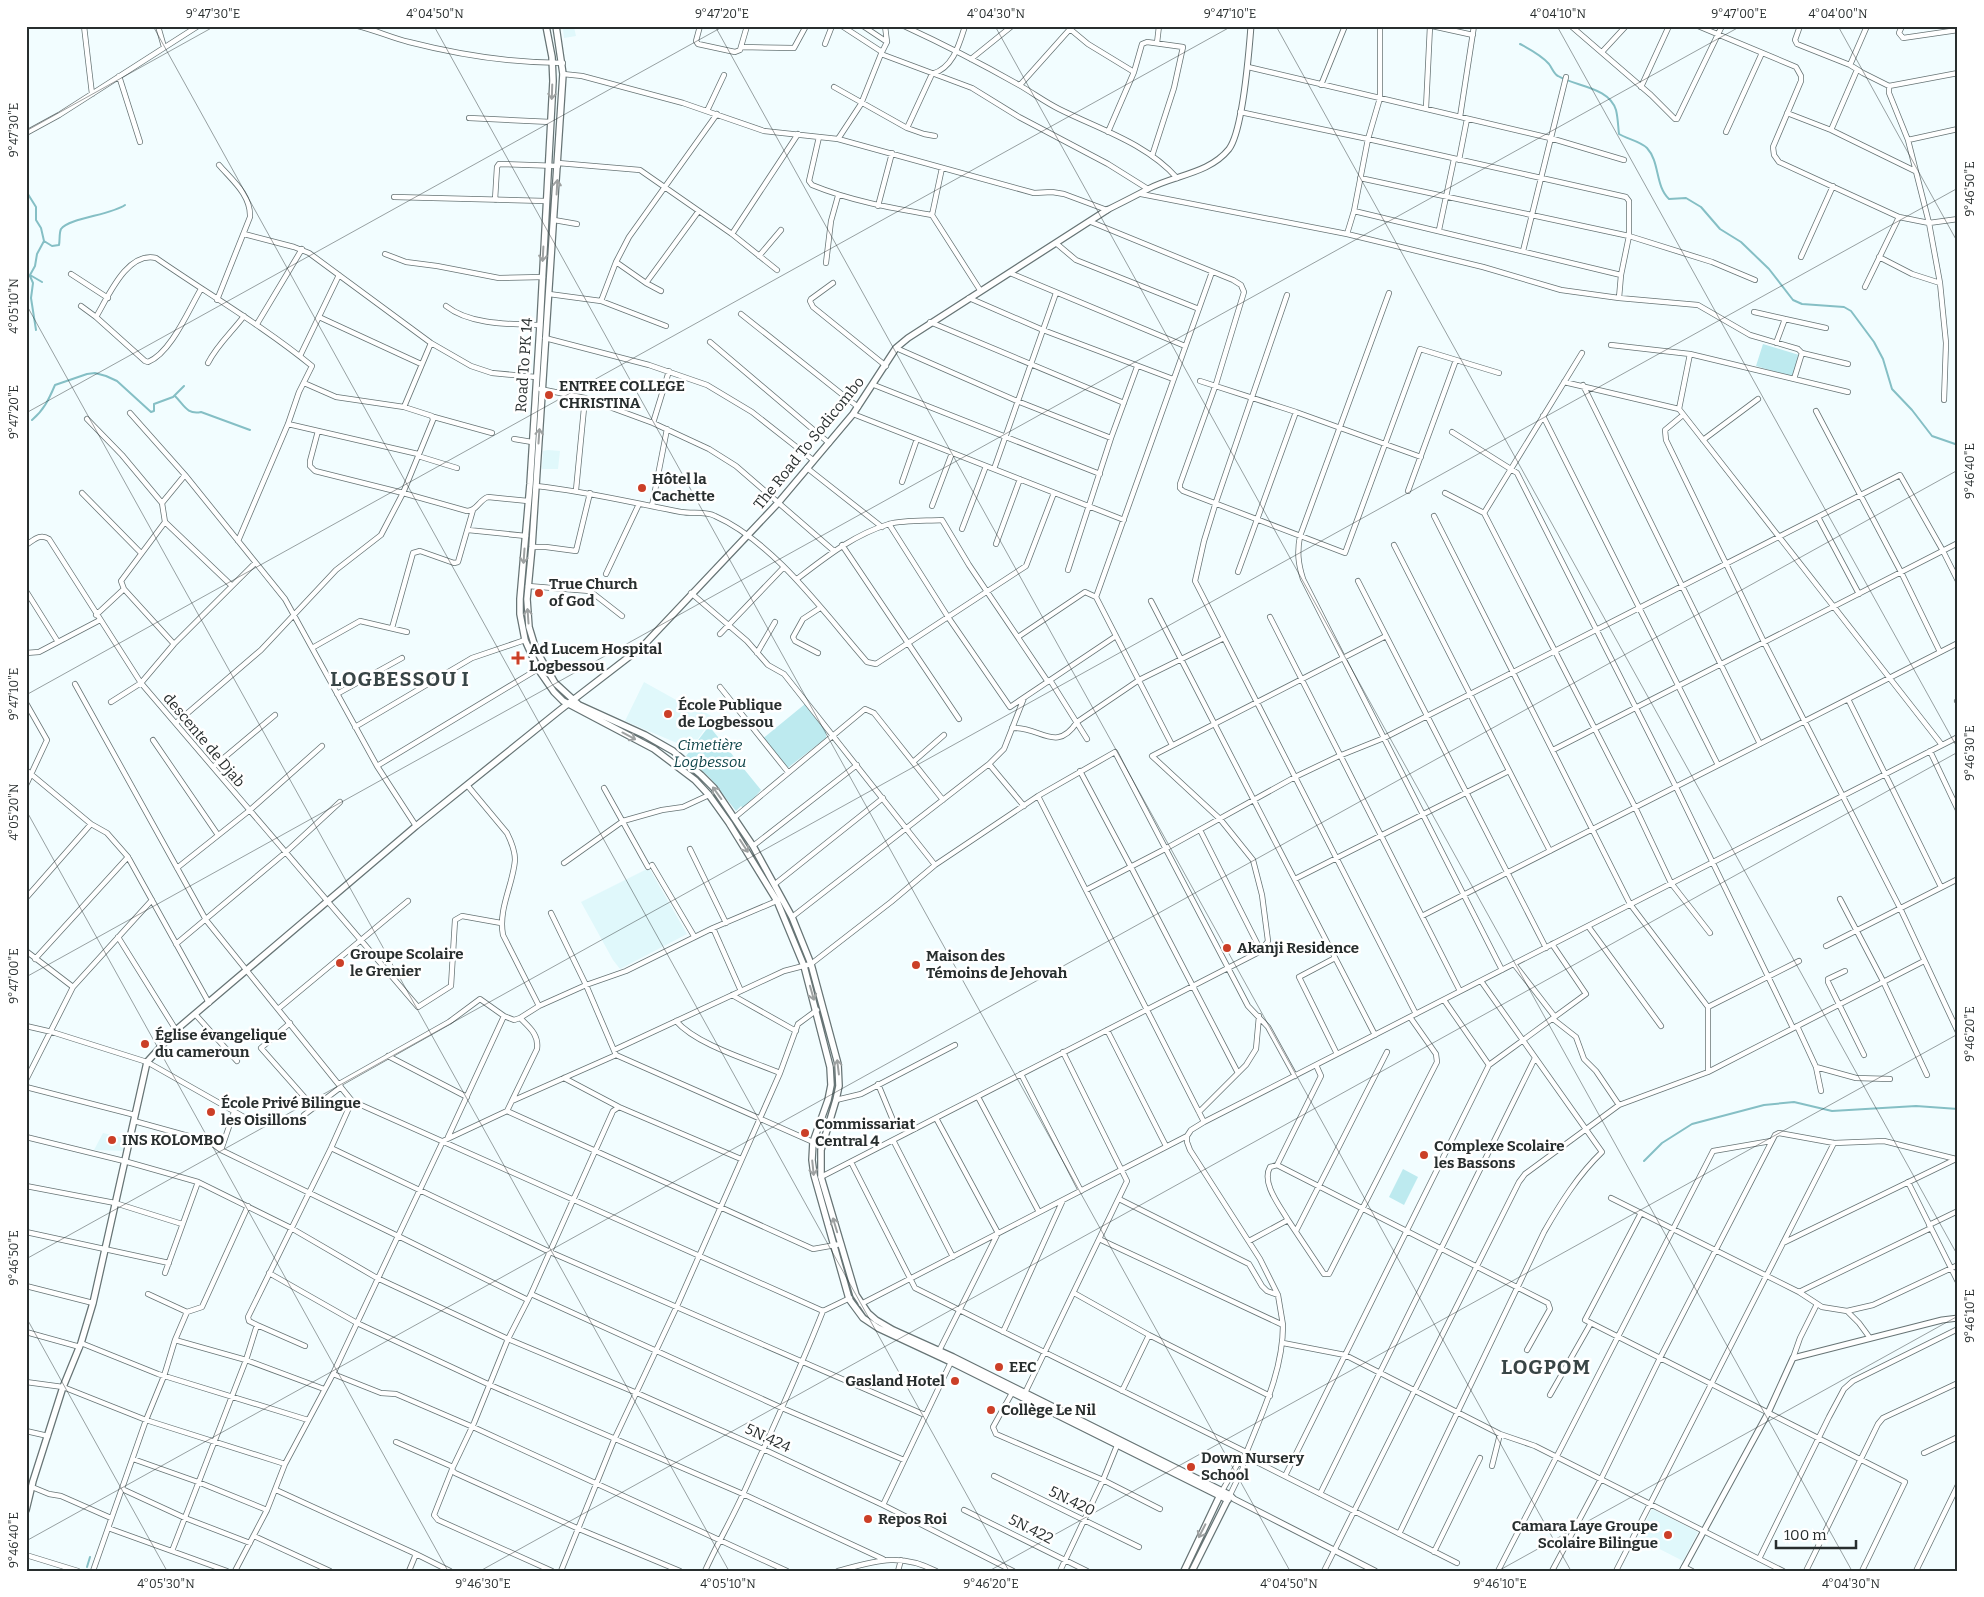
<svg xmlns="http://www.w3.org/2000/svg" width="1984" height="1597" font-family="Bitter,serif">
<rect width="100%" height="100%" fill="#f2fdff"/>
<path fill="#e0f8fb" d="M574,27L576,36L564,38L563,29Z
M548,450L560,451L558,469H542L543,451Z
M644,682L696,711L698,708L713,717L691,749L625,721Z
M649,868L687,934L620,969L613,960L581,902Z
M103,1133L124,1138L123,1143L126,1151L94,1150Z
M1652,1509L1698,1532L1683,1561L1638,1538Z"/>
<path fill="#bdeaef" d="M1763,344L1799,355L1793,377L1756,366Z
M805,704L826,732V738L785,770L761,740Z
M709,726L761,790L744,809L741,806L736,811L710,778L686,756Z
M1403,1169L1418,1177L1404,1205L1389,1197Z"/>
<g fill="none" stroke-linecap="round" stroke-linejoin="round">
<path stroke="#85bfc5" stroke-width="2" d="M1520,44C1531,50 1541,55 1549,64C1552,68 1554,74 1558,76C1577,87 1609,87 1616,110C1618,118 1618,126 1619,134C1627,139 1640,141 1647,148C1660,162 1655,186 1669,199L1686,198L1701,207L1720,229L1741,242L1769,269L1793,300L1802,304L1844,307L1851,311L1874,342L1883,359L1892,389L1912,410L1932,436L1958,445
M26,191L36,207V220L41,228L44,241L52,246L59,245C60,240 59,233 61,229C69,218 111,215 125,205
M26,275L30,276L33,283L31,298L36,330
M42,282L30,275L35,266L37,254L44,241
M175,396C184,405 187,415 201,412L250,430
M32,420C44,410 49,399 55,385L87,374L95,373L106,376L117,381L151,412L154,411V404L173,397L184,386
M1644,1161L1662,1143L1692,1124L1764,1105L1794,1102L1832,1111L1916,1106L1958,1109
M87,1567L90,1557"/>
<defs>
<path id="minor" d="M84,26L92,94
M158,26L164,47
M358,26C375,30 392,38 409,42C460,55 511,63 563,63
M700,26L696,41L698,44L735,52L740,50L747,26
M842,26L882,52L881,54L972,88L1019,117L1108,164L1148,189
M863,26L887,42
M904,26C943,44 982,64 1019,85C1033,93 1045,102 1059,109C1099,129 1146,143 1177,178
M1432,26L1473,35
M1571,26L1651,95L1675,119H1677L1722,26
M1698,26L1796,67L1801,76V81L1773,147L1774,155L1779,162L1899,217L1929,223L1958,219
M1800,26L1795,40L1797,44L1850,65L1863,73L1889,86L1958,73
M1902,26L1899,33L1903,38L1958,30
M1157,43L1159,26
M825,44L832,26
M741,47L794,48L806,26
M882,52L887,42L885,26
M1602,52L1626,26
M971,59L1012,26
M1850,65L1867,26
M1248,67L1550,138L1624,160
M1857,70L1831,130L1915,171
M563,74L582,76L683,103L764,131L838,139L861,104L881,54
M119,76L140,142
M1020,85L1070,29L1088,44L1134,72
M1321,85L1345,26
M1889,86V93L1908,140L1929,223L1940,283L1946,343L1944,400
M834,87L907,128L932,74C953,68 959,45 965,26
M1641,87L1669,26
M1426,108L1430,26
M707,111L724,75
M1240,112L1368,139L1626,197L1629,201V236L1712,262L1755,280
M1787,113L1831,130
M1460,117L1474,26
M469,118L551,122
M907,128L924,134L935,136
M1108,132L1134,72L1142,44L1147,42L1183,47L1174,88L1152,156
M1726,132L1762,53
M26,133L59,115L198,26
M819,137L809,181L812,185C851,201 891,208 932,215
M838,139L1034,193L1052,192L1064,194L1107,210
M1908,140L1958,129
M1459,160L1467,119
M558,163L640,170L732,234L777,270
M942,168L932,215L980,290
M1360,178L1629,236L1621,275L1619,298L1698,305L1750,335L1798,349L1802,353L1794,379
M1141,194L1347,234L1354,211L1368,139L1380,98V26
M394,197L546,201
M495,200L497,167L499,164L558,166
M878,206L892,153
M1354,211L1621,275
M554,220L577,224
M1091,222L1233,280L1241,285L1244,292L1216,384L1180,484V488L1183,491L1345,553L1420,349L1499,373
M1439,230L1454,159
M244,234L294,247L309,253L431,343L471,366L492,373L536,377
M732,234L798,134
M1347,234L1483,267L1561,290L1619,298
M1057,244L1076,260L1199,309
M1523,251L1566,77
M385,254L406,262L437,266L499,278L543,277
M759,256L781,230
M1801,257L1833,186
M1879,257L1912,274L1940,283
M616,262L646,283L661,291
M826,263L831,221L838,196
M1010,273L1185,346
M71,274L108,298
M646,283L698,212
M833,283L811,299L810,301L813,307L886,366
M1865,287L1899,217
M1389,293L1300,536C1297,552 1298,563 1303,579L1502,970
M549,294L601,301L666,326
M1287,295L1216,502L1204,541L1195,581L1416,1014
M969,298L1043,330L1173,379
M217,300L250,217C251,195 232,180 219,165
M601,301L616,262L629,237L717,114
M81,306L96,317L145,361L148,362C171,353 189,309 201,289
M446,306C470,325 510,324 540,325
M1754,312L1785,319
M741,314L858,407
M96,317C108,297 127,251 156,258C208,294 263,326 312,366L299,392L288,424L238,541
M319,317L421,364
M930,322L1124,403
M257,324L302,249
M545,338L649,365L707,385L752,412L813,460
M710,342L829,443
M1776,343L1785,319L1826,328
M1611,345L1690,354L1848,392
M896,348L1017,401L1111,438
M1802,353L1848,364
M300,356L339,275
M208,363C217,345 232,332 244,316
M1200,381L1296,412L1421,457
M1564,382L1679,409L1942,745
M874,385L1100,474
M1583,385L1760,744
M540,389L585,398L653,423L709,449L736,466L834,551
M404,407L431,343
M1679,409L1690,354
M1816,411L1901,572L1940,652
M130,413L185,475L285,599L377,766L416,826
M853,414L1124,520
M1683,415L1665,430L1666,440L1764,642L1900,908L1958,1032
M1543,416L1718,765
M434,417L492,433
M87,419L122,455L162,503L165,522L231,585
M653,423L669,371
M288,424L418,454
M318,431L310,461V466L315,471L403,493L467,511C477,511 479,500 488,497L528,501
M1452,432L1517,473L1676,787L1793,1028
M514,439L532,442
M1703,440L1758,399
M418,456L457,468
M807,468L882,527
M994,469L1056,293
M902,482L917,439
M536,486C585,491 633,503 681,512C692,514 706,511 715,516C774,542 825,614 867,662L876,664L1026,566L1054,493
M576,490L585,398
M1408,491L1456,360
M82,493L141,553
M1445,493L1484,513L1635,807L1671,883L1710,933
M162,503L185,475
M652,506L667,429
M932,506L952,453
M1484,513L1582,353
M1434,516L1630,904L1708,1007V1072
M1818,517L1859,594
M165,522L121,581L124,589L174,644
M889,524L948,617L1010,707L1116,636
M962,529L986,466
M468,530L526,536
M996,544L1020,479
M26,545C34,540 40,533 49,539L141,683L418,1007L451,986L455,920L462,916L501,923
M842,545L959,719
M1394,545L1550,851
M532,547H546L576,551L590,493
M1068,570L1111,438L1137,367
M1238,572L1296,412
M606,574L639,504
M797,579C826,557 853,535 889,524C903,520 926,521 942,520L969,565L1048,682
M1358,581L1546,948
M528,586L590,591L622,616
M26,591L58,642
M691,593L747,641L768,665L784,674L935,865
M1096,597L1212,272
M1151,601L1375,1035
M96,615L124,589
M1270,617L1460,991
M392,628L413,553L420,551L454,563L458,562L473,510
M720,634L784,567
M1018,637L1085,592L1096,597L1172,745
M312,648L360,621L407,632
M26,653L39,652L100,620
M757,653L775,622
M818,653L795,641L793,637L803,619L820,608
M1050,680L1087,739
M75,684L206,920L352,1101L823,1311
M720,687L788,772
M337,694L402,658
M1848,699L1941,887
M1957,701L1958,702
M111,702L141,683L174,644L255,563
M26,703L47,740L26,785
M176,723L261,650L336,570L381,535L403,493L433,420L432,416L404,407L336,397L304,383
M355,727L472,658L525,640
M1012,728C1040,726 1056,754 1077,722L1139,680L1224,638
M153,740L218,835
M1553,750L1958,543
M1930,751L1958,810
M913,762L944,735
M989,764L1024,806
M377,766L538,669
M213,767L275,715
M26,770L91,824L107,833L128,857L209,1003
M1080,771L1131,867L1238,1073
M467,785L507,833C511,841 515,851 515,860C513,885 498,909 503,935L539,1006
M604,788L648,867
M1038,796L1204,1122
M734,818L865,709L874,713L943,800
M1200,830L1261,951
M753,846L857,765
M690,849L726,923
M564,863L623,821L662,810L683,807L709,795
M652,865L694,936
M177,868L250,810L322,746
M1295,879L1509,771
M775,884L883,798
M1086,890L1165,849L1295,777L1339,756L1384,738L1900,475L1943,551L1958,581
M26,898L91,824
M1840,899L1883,981L1927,1075
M551,913L586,985L616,1055L822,1146
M1422,916L1958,643
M792,917L989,764L1004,749L1024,698
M1588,926L1661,1026
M713,928L741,991
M118,937L176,1030
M176,944L286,852L340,802
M1826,946L1958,879
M26,951L73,987
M1335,958L1299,977L1337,1054
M35,959L128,857
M1514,964L1555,1017
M1845,971L1828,979V982L1864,1055
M732,995L796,1031
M1444,1000L1489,1065
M1708,1007L1799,961
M278,1009L408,901
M195,1014L237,1061
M520,1018L539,1006L586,985L626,971L713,928L779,900
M1553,1019L1576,1037L1584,1059L1596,1071L1619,1105
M676,1021C697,1045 749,1060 780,1073
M290,1023L261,1048L314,1108
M26,1026L52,1032L147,1062L244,1117
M1797,1026L1816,1067L1821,1091
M1107,1030L1166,1146
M614,1050L784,971L811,964L891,902L935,865L1038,796L1115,752L1248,1006L1268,1027L1295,1076
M388,1056L467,1097
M1816,1067L1856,1078L1890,1079
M1021,1074L1081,1191
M564,1078L619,1107L741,1159
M26,1080L73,987L152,900
M339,1084L449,1022L480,999L504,1016
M878,1084L895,1125
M26,1087L135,1115
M978,1097L1039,1212
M836,1100L861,1094L955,1045
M512,1101L616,1055
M507,1111L813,1249L841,1244
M1199,1112L1246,1065L1256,1049L1259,1016
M304,1115L341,1087
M936,1118L998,1233L939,1351
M134,1121L210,1142L221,1150L398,1236L333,1374L285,1464
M1187,1136V1142L1190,1150L1260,1259L1278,1295L1283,1325
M26,1137L124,1161L198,1182L291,1228L377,1278L508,1339L637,1393L763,1449L883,1505L1013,1571
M448,1137L504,1016L514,1020L520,1018C530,1028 539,1035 537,1049L507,1111L443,1141L398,1236L528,1300
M893,1140L953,1257
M331,1148L550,1252L925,1415
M221,1150L234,1112
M851,1162L915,1288L1246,1452
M1277,1165L1548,1303L1550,1309L1527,1350
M821,1177L1261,951L1268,941L1262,895L1253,860L1220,819L1152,756L1386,636
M1908,1182L1958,1282
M26,1186L115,1203L182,1224
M1611,1198L1799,1292L1822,1307L1847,1311L1859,1323L1870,1338
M1119,1199L1249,1264L1262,1286L1267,1291L1278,1295
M1641,1213L1585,1320L1905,1482L1862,1571
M1288,1220C1280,1206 1261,1183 1270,1167L1277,1165L1321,1076L1316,1065
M1929,1225L1958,1211
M1296,1231L1387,1052
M26,1232L169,1263
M1099,1239L1283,1325C1283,1373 1260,1417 1243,1461V1468L1230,1495
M1249,1241L1288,1220L1324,1274H1329L1437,1062L1436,1054L1410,1017
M1783,1243L1956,1159
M165,1273L198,1182
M269,1273L357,1323L490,1385L743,1494L883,1559
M26,1286L93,1303
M1799,1292L1931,1228
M1074,1293L1149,1335L1270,1396
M148,1294L187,1312
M531,1294L613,1111L619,1107
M861,1304L1187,1136L1191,1130L1204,1122L1958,737
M1847,1311L1873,1305L1958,1265
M26,1332L80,1347
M1003,1332L1063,1200
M175,1340L246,1360L324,1389
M81,1343L158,1374L308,1420
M1283,1343L1345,1355L1500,1434L1535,1446L1783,1571
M305,1346L257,1325L249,1321L248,1317L331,1148L352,1101
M1793,1358L1800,1338L1817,1304
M333,1374L381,1393L396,1394L473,1427L787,1571
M26,1382L63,1387L146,1420L285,1464L267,1510L235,1571
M1122,1391L1149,1335
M1012,1393L993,1427L996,1434L1103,1480L1160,1509
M1024,1395L1127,1181L1063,1052
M1550,1395L1591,1323
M26,1431L48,1436
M396,1442L453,1467
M1924,1453L1958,1437
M1245,1456L1457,1563
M133,1459L198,1482L267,1510
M1492,1466L1500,1434
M452,1470L455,1473L579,1529L680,1571
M994,1476L1139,1547
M1285,1476L1489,1065L1586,994L1552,944
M32,1487L49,1494L61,1496L111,1518
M122,1489L185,1518L250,1543
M276,1490L416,1554
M1222,1491L1237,1465L1243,1461
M1320,1494L1535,1058
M883,1505L951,1362
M964,1510L1087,1571
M108,1528L227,1571
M1399,1534L1544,1232C1560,1204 1578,1175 1602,1152L1481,981
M254,1536L330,1571
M172,1551L246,1360L257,1325
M1434,1552L1480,1458
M26,1555L78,1571
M1759,1559L1829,1417L1844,1389L1853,1381L1958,1329
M1684,1567L1692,1571
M93,1571L146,1420L164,1376L175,1340L187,1312L202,1307L248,1206
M409,1571L416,1554L450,1571
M552,1571L438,1520L434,1515L453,1467L474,1423L508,1339L531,1294L782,1408L904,1460
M561,1571L614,1440L677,1306L780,1073L798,1024L817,1010
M705,1571C717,1544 732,1519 744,1492C771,1432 799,1372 823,1311L850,1298
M838,1571C875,1561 900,1552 936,1571
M898,1571L901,1560
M1060,1571L1103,1480L1118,1443
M1324,1571L1519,1182L1525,1174L1619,1105L1708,1072L1924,961
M1498,1571L1713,1151L1771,1141
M1552,1571L1601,1479L1660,1358L1775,1135L1779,1133L1834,1143L1884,1141L1956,1159
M1616,1571L1834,1143
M1806,1571L1878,1424L1883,1418L1958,1383
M1916,1571L1958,1485"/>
<path id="tertiary" d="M1107,210C1121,203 1135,196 1148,189C1174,175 1209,174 1229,149C1243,130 1249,52 1251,26
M1230,1495L1234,1499L1375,1571
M1682,1571L1768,1413L1793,1358L1942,1320L1958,1318"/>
<path id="secondary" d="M546,26L552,57L553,81L540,325L530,484L520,599V614L525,640L538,669L554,692L563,701L654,749L695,780L709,795L729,823L777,901L804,966L830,1067L831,1085L828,1100L813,1142L812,1160L814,1175L849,1299L863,1318L878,1328L951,1362L1228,1500
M556,26L563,74L532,547L527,599L529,627L536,650L555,683L579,705L645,735L673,751L701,775L714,788L753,846L792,917L811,964L838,1064L839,1086L836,1100L821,1150V1177L856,1295L868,1313L876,1320L893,1330L953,1357L1230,1495L1192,1571
M26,1510L33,1481L63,1387L81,1343L93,1303L147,1062L176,1030L416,826L560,710L643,646L778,503L853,414L896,348L908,338L1107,210
M1184,1571L1221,1493"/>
</defs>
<use href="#minor" stroke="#677475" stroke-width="6"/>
<use href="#tertiary" stroke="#677475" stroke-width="7"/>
<use href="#secondary" stroke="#677475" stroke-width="8"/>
<use href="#minor" stroke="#fff" stroke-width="4.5"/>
<use href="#tertiary" stroke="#fff" stroke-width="5"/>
<use href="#secondary" stroke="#fff" stroke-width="5.5"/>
</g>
<defs><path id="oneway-shaft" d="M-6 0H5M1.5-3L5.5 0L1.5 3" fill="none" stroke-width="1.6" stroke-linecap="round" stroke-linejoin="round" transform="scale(1.25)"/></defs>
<g stroke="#9ea1a1">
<use href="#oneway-shaft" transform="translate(552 92) rotate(92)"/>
<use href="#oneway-shaft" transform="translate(557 187) rotate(-87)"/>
<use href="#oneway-shaft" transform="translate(543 254) rotate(93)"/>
<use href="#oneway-shaft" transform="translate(539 436) rotate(-86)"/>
<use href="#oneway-shaft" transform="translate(524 556) rotate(94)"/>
<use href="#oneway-shaft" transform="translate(528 616) rotate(-94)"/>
<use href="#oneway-shaft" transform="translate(629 736) rotate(28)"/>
<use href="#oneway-shaft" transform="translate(717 793) rotate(-126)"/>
<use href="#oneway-shaft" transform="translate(744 846) rotate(57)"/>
<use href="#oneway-shaft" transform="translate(812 993) rotate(74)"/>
<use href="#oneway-shaft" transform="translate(838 1067) rotate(-97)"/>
<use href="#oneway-shaft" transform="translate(813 1168) rotate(84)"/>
<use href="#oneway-shaft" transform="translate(835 1225) rotate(-107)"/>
<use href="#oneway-shaft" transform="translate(1202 1531) rotate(117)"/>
</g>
<path fill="none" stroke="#282e2e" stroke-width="1" stroke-opacity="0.45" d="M153,26L1009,1571M434,26L1290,1571M715,26L1571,1571M995,26L1852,1571M1276,26L1958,1256M1557,26L1958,749M1838,26L1958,243M26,131L215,26M26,304L729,1571M26,413L724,26M26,695L1232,26M26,810L448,1571M26,977L1741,26M26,1259L1958,188M26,1317L167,1571M26,1541L1958,470M480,1571L1958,752M989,1571L1958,1034M1498,1571L1958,1316"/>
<g fill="#cb3f27" stroke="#fff" stroke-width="2">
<circle cx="549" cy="395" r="5"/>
<circle cx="642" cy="488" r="5"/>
<circle cx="539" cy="593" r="5"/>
<path d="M515.5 650.5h5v5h5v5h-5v5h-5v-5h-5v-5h5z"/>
<circle cx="668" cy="714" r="5"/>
<circle cx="1227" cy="948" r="5"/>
<circle cx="340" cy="963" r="5"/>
<circle cx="916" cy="965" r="5"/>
<circle cx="145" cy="1044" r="5"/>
<circle cx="211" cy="1112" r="5"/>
<circle cx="805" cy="1133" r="5"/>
<circle cx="112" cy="1140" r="5"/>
<circle cx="1424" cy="1155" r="5"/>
<circle cx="999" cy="1367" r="5"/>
<circle cx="955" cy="1381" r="5"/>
<circle cx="991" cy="1410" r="5"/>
<circle cx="1191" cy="1467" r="5"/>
<circle cx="868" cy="1519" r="5"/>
<circle cx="1668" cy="1535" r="5"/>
</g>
<g text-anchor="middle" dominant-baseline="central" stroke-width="5" stroke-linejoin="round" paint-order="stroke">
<g font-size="15" fill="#282e2e" stroke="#fff">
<text transform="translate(524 365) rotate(-86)">Road To PK 14</text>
<text transform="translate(809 443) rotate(-51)">The Road To Sodicombo</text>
<text transform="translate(204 740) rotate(50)">descente de Djab</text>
<text transform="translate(768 1438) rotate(25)">5N.424</text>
<text transform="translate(1072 1501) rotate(26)">5N.420</text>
<text transform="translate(1031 1529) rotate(27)">5N.422</text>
</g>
<g font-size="15" font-weight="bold" fill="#282e2e" stroke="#fff" text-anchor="start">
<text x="559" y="386">ENTREE COLLEGE<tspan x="559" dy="17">CHRISTINA</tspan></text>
<text x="652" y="479">Hôtel la<tspan x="652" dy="17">Cachette</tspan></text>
<text x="549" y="584">True Church<tspan x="549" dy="17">of God</tspan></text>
<text x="529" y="649">Ad Lucem Hospital<tspan x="529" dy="17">Logbessou</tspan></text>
<text x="678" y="705">École Publique<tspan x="678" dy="17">de Logbessou</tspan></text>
<text x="1237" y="948">Akanji Residence</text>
<text x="350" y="954">Groupe Scolaire<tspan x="350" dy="17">le Grenier</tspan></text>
<text x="926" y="956">Maison des<tspan x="926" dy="17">Témoins de Jehovah</tspan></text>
<text x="155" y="1035">Église évangelique<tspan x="155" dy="17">du cameroun</tspan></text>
<text x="221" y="1103">École Privé Bilingue<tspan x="221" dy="17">les Oisillons</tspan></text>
<text x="815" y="1124">Commissariat<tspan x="815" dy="17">Central 4</tspan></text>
<text x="122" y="1140">INS KOLOMBO</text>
<text x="1434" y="1146">Complexe Scolaire<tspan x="1434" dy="17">les Bassons</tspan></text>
<text x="1009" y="1367">EEC</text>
<text x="945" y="1381" text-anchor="end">Gasland Hotel</text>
<text x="1001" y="1410">Collège Le Nil</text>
<text x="1201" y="1458">Down Nursery<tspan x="1201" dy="17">School</tspan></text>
<text x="878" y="1519">Repos Roi</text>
<text x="1658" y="1526" text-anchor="end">Camara Laye Groupe<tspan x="1658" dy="17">Scolaire Bilingue</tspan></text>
</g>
<g font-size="15" font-style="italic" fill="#0f454a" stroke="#fff">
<text x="710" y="745">Cimetière<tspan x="710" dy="17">Logbessou</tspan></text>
</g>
<g font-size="20" font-weight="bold" letter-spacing="1" fill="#394546" stroke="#fff">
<text x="400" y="679">LOGBESSOU I</text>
<text x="1546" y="1367">LOGPOM</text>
</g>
</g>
<rect width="1984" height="1597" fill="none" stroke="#ffffff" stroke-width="55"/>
<path d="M1776 1540v8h80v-8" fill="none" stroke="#282e2e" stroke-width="2.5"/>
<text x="1784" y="1540" font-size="15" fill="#282e2e" stroke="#ffffff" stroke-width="4" paint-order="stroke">100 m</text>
<rect x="28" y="28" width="1928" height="1542" fill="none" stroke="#282e2e" stroke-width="2"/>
<g font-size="12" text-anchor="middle" fill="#282e2e">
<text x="213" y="18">9°47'30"E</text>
<text x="435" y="18">4°04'50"N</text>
<text x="722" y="18">9°47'20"E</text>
<text x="996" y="18">4°04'30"N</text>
<text x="1230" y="18">9°47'10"E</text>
<text x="1558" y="18">4°04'10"N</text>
<text x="1739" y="18">9°47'00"E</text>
<text x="1838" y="18">4°04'00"N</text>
<text transform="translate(14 130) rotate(-90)" y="4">9°47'30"E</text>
<text transform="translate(1970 189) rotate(-90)" y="4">9°46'50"E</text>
<text transform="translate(14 306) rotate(-90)" y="4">4°05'10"N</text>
<text transform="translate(14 412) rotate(-90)" y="4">9°47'20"E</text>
<text transform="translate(1970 471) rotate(-90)" y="4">9°46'40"E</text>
<text transform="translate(14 694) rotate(-90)" y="4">9°47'10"E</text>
<text transform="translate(1970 753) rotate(-90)" y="4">9°46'30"E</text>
<text transform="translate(14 812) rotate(-90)" y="4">4°05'20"N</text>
<text transform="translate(14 976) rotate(-90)" y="4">9°47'00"E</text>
<text transform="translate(1970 1034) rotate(-90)" y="4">9°46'20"E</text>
<text transform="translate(14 1258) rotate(-90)" y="4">9°46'50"E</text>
<text transform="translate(1970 1316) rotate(-90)" y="4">9°46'10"E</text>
<text transform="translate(14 1540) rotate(-90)" y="4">9°46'40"E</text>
<text x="166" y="1588">4°05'30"N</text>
<text x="483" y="1588">9°46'30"E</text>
<text x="728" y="1588">4°05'10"N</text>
<text x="991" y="1588">9°46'20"E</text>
<text x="1289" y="1588">4°04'50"N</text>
<text x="1500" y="1588">9°46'10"E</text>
<text x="1851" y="1588">4°04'30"N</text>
</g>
</svg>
